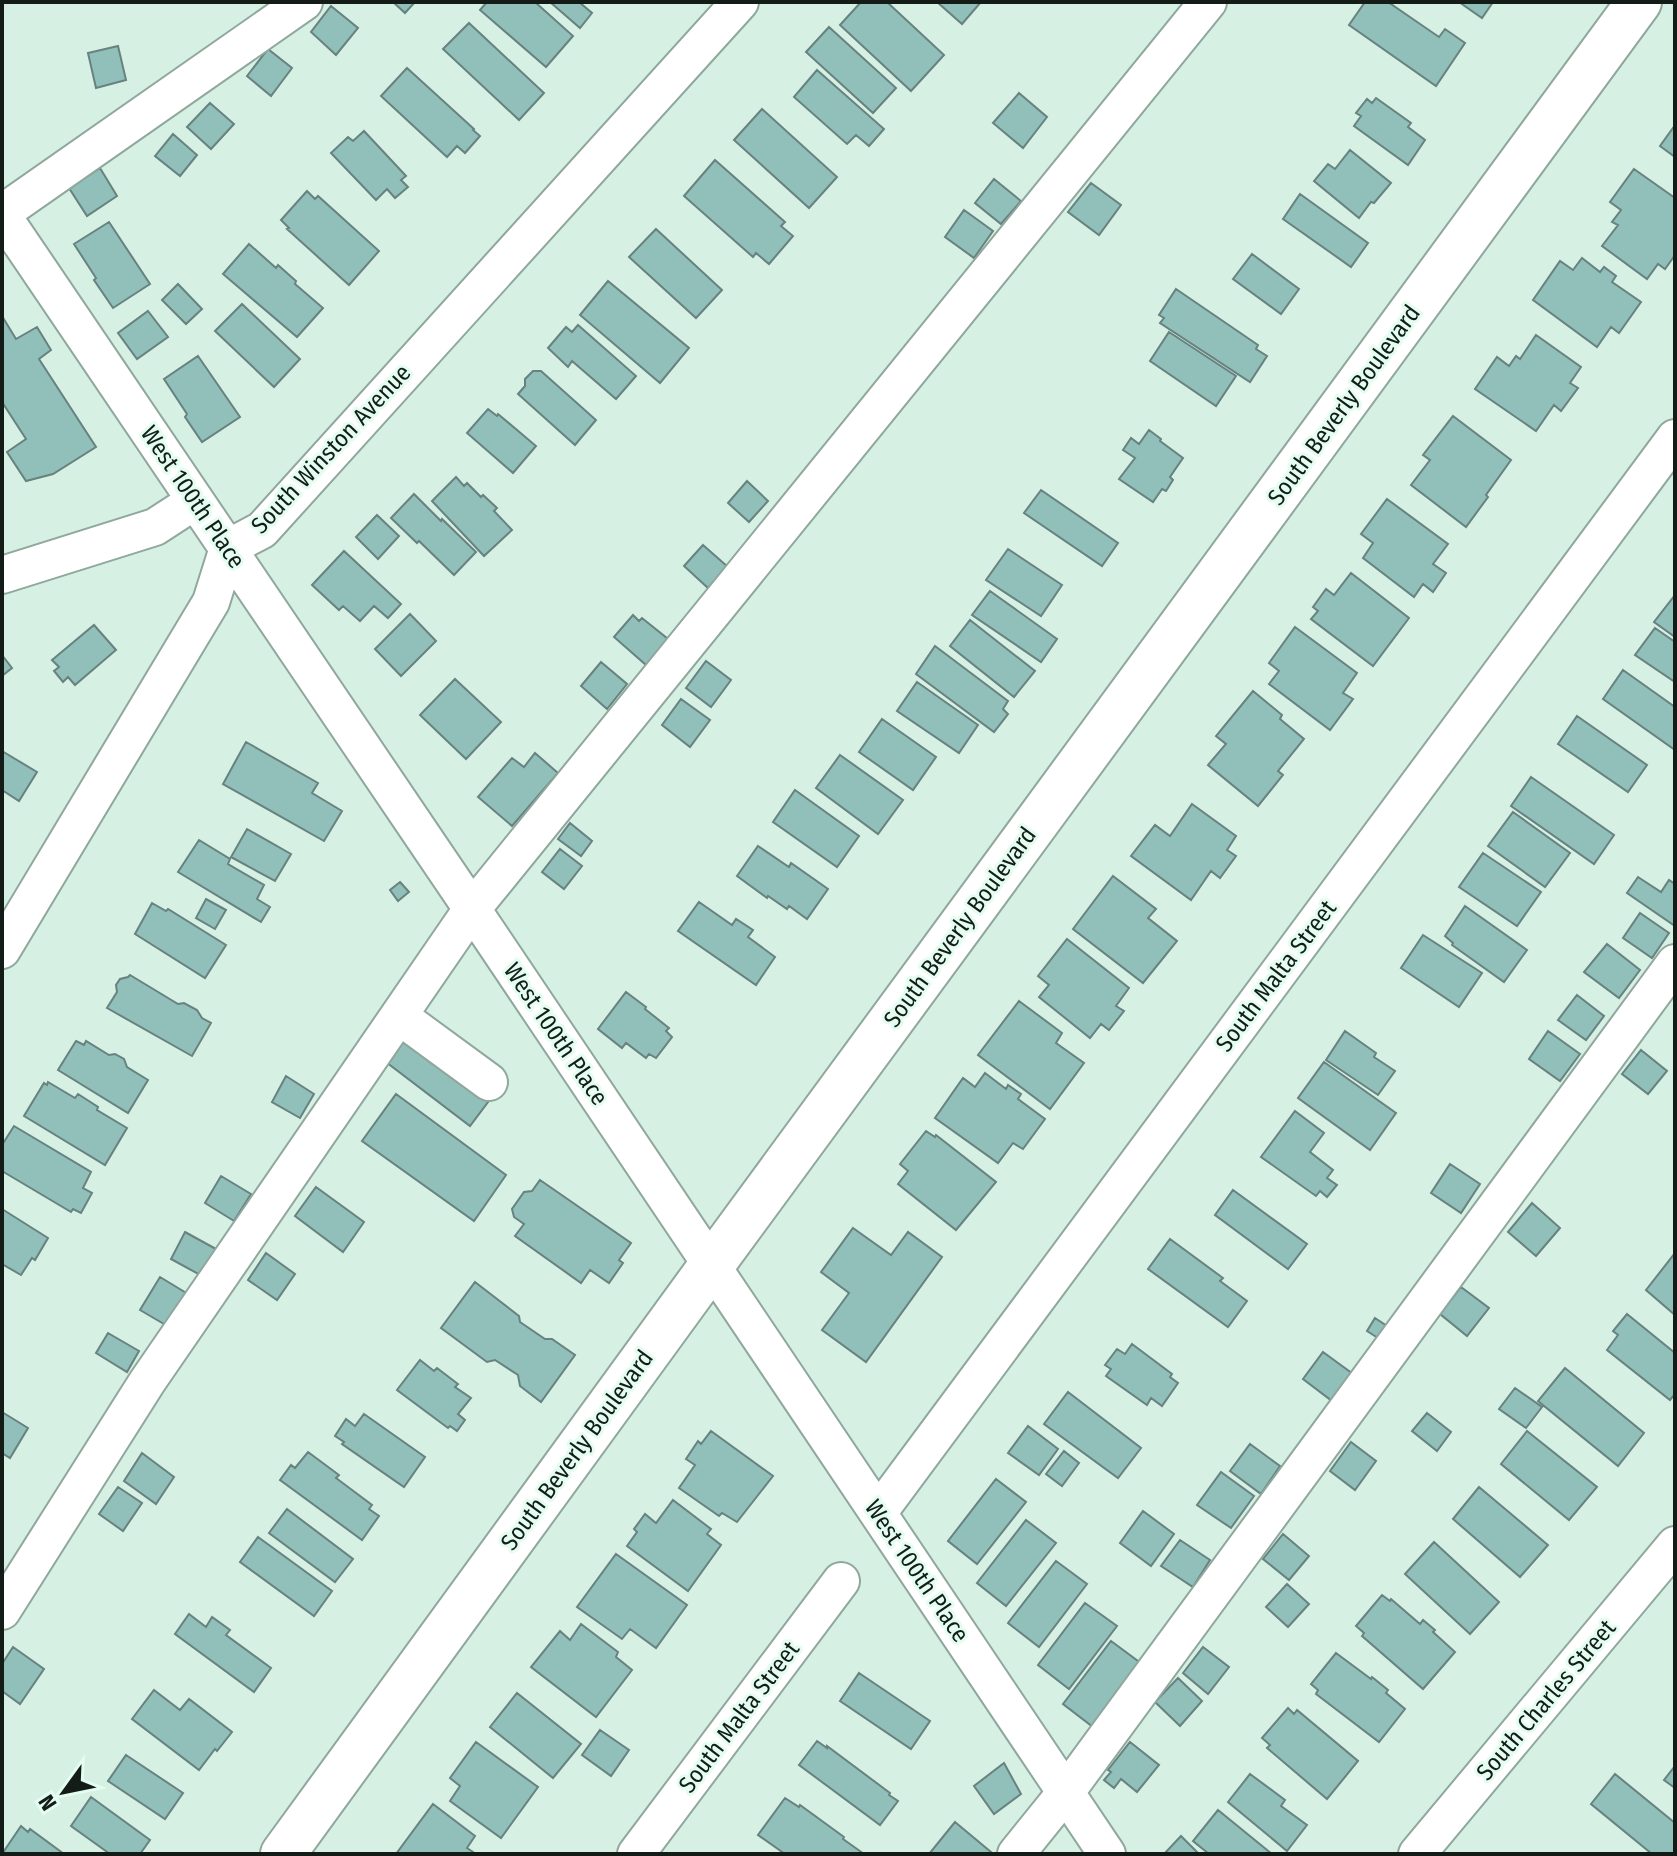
<svg xmlns="http://www.w3.org/2000/svg" width="1677" height="1856" font-family="'Fira Sans Condensed',sans-serif">
<rect width="100%" height="100%" fill="#d6f0e4"/>
<path fill="#91bfb9" stroke="#67827f" stroke-width="2" d="M393,2H415L405,13Z
M487,2H535L573,36L546,67L480,10Z
M550,2H579L592,13L580,28Z
M861,2H887L944,55L911,91L840,25Z
M937,2H981L962,24Z
M1365,2H1388L1439,37L1445,29L1465,43L1436,86L1349,25Z
M1459,2H1493L1482,18Z
M331,6L358,28L336,55L311,32Z
M469,23L544,93L519,120L443,49Z
M829,27L896,88L873,113L806,52Z
M118,46L126,80L96,88L88,53Z
M268,49L292,68L271,96L247,76Z
M407,68L474,129L473,130L480,136L465,153L457,146L447,157L381,96Z
M817,70L884,129L869,146L856,135L847,144L794,97Z
M1019,93L1047,117L1023,148L993,123Z
M1376,98L1411,123L1408,127L1425,140L1408,165L1354,126L1361,116L1356,113L1367,99L1372,103Z
M210,103L234,124L211,149L187,127Z
M762,109L837,177L809,208L734,140Z
M1675,125V157L1660,146Z
M364,131L406,176L401,180L408,187L395,198L387,189L376,200L331,153L348,137L353,141Z
M173,134L197,155L180,176L155,156Z
M1350,150L1391,183L1374,203L1371,202L1359,218L1314,181L1328,164L1335,169Z
M715,160L785,222L781,226L793,236L769,264L756,253L753,257L684,196Z
M100,168L117,196L87,216L69,188Z
M1634,169L1675,198V255L1665,269L1658,264L1647,279L1602,246L1618,225L1612,222L1621,210L1610,202Z
M994,179L1021,201L1001,224L975,203Z
M1091,183L1121,205L1099,235L1068,212Z
M307,191L315,199L318,196L379,251L349,285L287,229L289,228L281,220Z
M1300,194L1368,243L1351,267L1283,219Z
M964,210L993,231L974,258L945,237Z
M109,222L150,284L113,308L94,280L96,278L74,244Z
M656,229L722,290L696,318L629,257Z
M249,244L276,268L278,265L296,281L295,284L323,308L297,337L223,274Z
M1252,254L1299,289L1281,314L1233,279Z
M1582,258L1600,272L1604,267L1616,276L1612,282L1641,302L1619,333L1611,327L1597,347L1533,300L1560,261L1573,270Z
M608,281L689,348L660,383L580,315Z
M178,284L202,309L186,324L162,300Z
M1176,289L1258,345L1256,349L1267,356L1250,382L1160,323L1164,318L1159,315Z
M242,304L300,359L274,387L215,331Z
M148,311L168,337L137,359L118,333Z
M2,316L16,339L37,327L51,350L39,359L96,447L53,474L26,481L7,452L26,439L2,402Z
M578,325L636,376L616,399L572,361L568,367L548,348L566,327L572,332Z
M1169,332L1236,376L1216,406L1150,361Z
M1536,335L1581,367L1570,383L1578,388L1561,411L1554,405L1536,431L1475,389L1497,357L1509,366L1516,356L1520,359Z
M198,356L240,417L202,442L185,417L187,414L164,379Z
M533,371H541L596,420L575,445L518,394L525,386V379Z
M488,409L497,416L498,414L536,446L513,473L467,433Z
M1453,416L1511,460L1486,495L1488,497L1466,527L1411,485L1430,460L1423,455Z
M1149,430L1161,439L1160,441L1183,458L1170,477L1173,480L1166,491L1162,489L1153,502L1119,479L1135,458L1123,450L1131,438L1139,444Z
M456,477L464,486L467,483L481,497L483,495L497,508L494,511L512,530L484,556L432,501Z
M747,481L768,501L749,522L728,503Z
M1041,490L1118,543L1102,566L1024,513Z
M414,494L441,521L442,519L476,552L454,575L419,541L417,543L391,518Z
M1387,499L1448,544L1433,564L1446,573L1433,592L1423,584L1414,597L1363,558L1373,543L1361,534Z
M377,515L399,536L378,559L356,537Z
M703,545L728,567L708,588L684,566Z
M1008,549L1062,585L1041,616L986,580Z
M344,551L401,604L388,618L374,606L360,621L343,606L339,610L312,585Z
M1351,573L1409,618L1373,666L1311,619L1318,611L1313,607L1326,589L1334,595Z
M990,591L1057,639L1041,662L972,615Z
M1675,595V637L1654,622Z
M410,614L436,641L401,676L375,649Z
M633,615L639,621L642,618L668,639L646,665L614,637Z
M970,620L1035,671L1014,697L950,646Z
M94,625L116,650L75,685L68,677L63,682L54,671L59,667L52,660Z
M1295,627L1357,673L1343,693L1353,699L1330,730L1269,684L1279,671L1269,663Z
M1655,628L1675,642V682L1635,655Z
M935,646L1008,701L1003,709L1008,714L994,732L916,674Z
M2,655L12,668L2,676Z
M706,661L731,680L711,707L686,688Z
M601,662L627,684L607,709L581,686Z
M1623,670L1675,707V750L1603,699Z
M455,679L501,722L466,759L420,715Z
M917,682L978,725L959,753L897,711Z
M1253,691L1282,715L1280,719L1304,739L1278,771L1283,775L1258,806L1208,765L1226,744L1216,736Z
M681,699L710,720L690,747L662,725Z
M1577,716L1647,765L1628,792L1558,744Z
M882,719L936,757L913,790L859,752Z
M246,742L318,783L312,793L342,811L324,841L223,784Z
M2,751L37,772L19,801L2,790Z
M535,753L558,773L512,826L478,797L512,758L524,767Z
M840,755L903,800L878,834L816,788Z
M1531,777L1614,835L1594,864L1511,806Z
M795,790L859,836L837,867L773,822Z
M1192,804L1236,836L1227,850L1236,856L1220,878L1211,871L1191,900L1131,856L1155,825L1170,836Z
M1513,812L1570,853L1545,887L1488,846Z
M570,823L592,841L581,856L558,839Z
M247,829L291,854L275,881L231,857Z
M199,840L230,859L228,864L264,885L257,899L270,907L261,922L178,872Z
M758,846L789,867L791,863L828,889L807,919L789,906L787,909L768,896L767,898L737,876Z
M560,849L582,866L564,889L542,872Z
M1483,853L1541,892L1517,926L1459,887Z
M1113,876L1156,909L1148,918L1177,941L1143,983L1073,929Z
M1638,877L1661,892L1669,880L1675,884V926L1627,893Z
M400,882L409,892L398,901L390,890Z
M206,899L226,910L215,929L196,918Z
M699,902L732,925L736,919L753,930L748,937L775,957L756,985L678,931Z
M152,903L166,911L168,909L226,945L205,978L135,934Z
M1465,906L1527,950L1504,982L1452,945L1453,943L1445,936Z
M1640,913L1669,933L1652,958L1623,938Z
M1423,935L1482,973L1459,1007L1401,968Z
M1067,939L1129,988L1116,1006L1124,1011L1109,1030L1101,1024L1090,1038L1039,997L1049,985L1038,976Z
M1607,944L1640,970L1619,998L1584,972Z
M130,975L178,1004L184,1003L197,1010L202,1018L211,1023L192,1056L107,1008L117,992L116,985L120,979L128,977Z
M626,992L646,1007L645,1009L669,1028L666,1031L672,1037L656,1058L649,1054L646,1058L626,1043L622,1048L598,1029Z
M1577,995L1604,1016L1586,1040L1558,1020Z
M1019,1001L1062,1033L1056,1043L1084,1063L1050,1109L978,1055Z
M1345,1031L1376,1053L1374,1057L1395,1071L1378,1095L1326,1060Z
M1548,1031L1580,1054L1560,1081L1529,1059Z
M404,1038L494,1094L470,1126L386,1062Z
M76,1041L84,1045L86,1041L109,1055L115,1054L124,1059L127,1067L148,1080L128,1113L58,1070Z
M1641,1050L1667,1071L1648,1094L1622,1074Z
M1324,1062L1396,1113L1370,1150L1298,1098Z
M985,1073L1006,1089L1008,1085L1021,1094L1018,1099L1045,1119L1023,1149L1013,1143L998,1163L935,1118L963,1078L975,1087Z
M286,1076L314,1094L300,1118L272,1102Z
M48,1082L75,1098L78,1094L98,1107L97,1110L127,1128L105,1165L24,1116L44,1083L47,1085Z
M396,1094L506,1175L474,1221L362,1141Z
M1295,1111L1324,1133L1310,1152L1333,1170L1327,1178L1337,1185L1327,1197L1320,1191L1316,1196L1261,1157Z
M14,1126L91,1172L83,1188L92,1193L81,1213L73,1209L71,1212L2,1171V1145Z
M926,1131L935,1137L936,1135L996,1182L956,1230L898,1184L908,1171L900,1164Z
M1450,1164L1480,1184L1461,1213L1431,1193Z
M221,1176L251,1194L234,1221L205,1203Z
M540,1180L631,1243L619,1260L623,1263L609,1283L590,1270L581,1283L515,1236L524,1224L514,1217L512,1209L524,1192L532,1191Z
M316,1187L364,1222L343,1252L295,1216Z
M1233,1190L1307,1244L1288,1269L1215,1215Z
M1532,1203L1560,1228L1536,1256L1508,1232Z
M2,1209L48,1238L35,1260L32,1258L21,1275L2,1264Z
M853,1228L891,1255L908,1232L942,1257L866,1362L822,1330L849,1293L821,1272Z
M185,1232L216,1249L202,1276L171,1259Z
M1170,1239L1223,1278L1220,1281L1247,1301L1228,1327L1148,1269Z
M266,1253L295,1274L277,1300L248,1280Z
M1675,1253V1315L1646,1290Z
M160,1277L188,1294L169,1327L140,1310Z
M475,1282L519,1316L520,1322L545,1339H552L575,1355L541,1402L520,1386L518,1375L495,1360L487,1362L441,1328Z
M1461,1287L1489,1308L1467,1336L1440,1314Z
M1627,1314L1675,1353V1394L1670,1400L1607,1350L1618,1335L1613,1331Z
M1375,1318L1390,1328L1381,1340L1367,1331Z
M108,1333L139,1351L127,1372L96,1353Z
M1132,1344L1172,1374L1170,1377L1178,1383L1162,1406L1151,1398L1147,1405L1106,1376L1111,1369L1105,1365L1117,1349L1125,1354Z
M1323,1352L1353,1374L1332,1401L1303,1379Z
M420,1360L434,1371L437,1368L458,1384L455,1387L471,1398L458,1414L465,1420L457,1431L450,1426L448,1428L397,1390Z
M1565,1368L1644,1433L1618,1466L1538,1401Z
M1515,1388L1542,1407L1526,1428L1499,1409Z
M1068,1392L1141,1448L1118,1478L1044,1424Z
M2,1412L28,1428L10,1458L2,1453Z
M1427,1413L1451,1432L1437,1451L1412,1431Z
M364,1414L425,1457L404,1487L342,1444L344,1442L335,1436L346,1419L355,1426Z
M1028,1426L1058,1449L1039,1475L1008,1453Z
M711,1431L773,1476L737,1522L722,1513L719,1516L679,1488L695,1465L686,1459L698,1441L701,1444Z
M1527,1431L1597,1487L1569,1520L1501,1464Z
M1351,1442L1376,1461L1355,1490L1330,1471Z
M1250,1444L1280,1466L1261,1494L1230,1471Z
M1064,1451L1079,1463L1062,1486L1046,1474Z
M308,1452L339,1475L336,1478L372,1505L369,1509L379,1516L362,1540L280,1480L291,1465L295,1468Z
M142,1453L174,1477L156,1504L124,1481Z
M1221,1472L1254,1496L1231,1528L1197,1505Z
M996,1479L1026,1502L977,1564L948,1541Z
M118,1487L142,1503L123,1531L99,1514Z
M1479,1487L1548,1545L1520,1577L1453,1519Z
M673,1500L711,1529L707,1534L721,1545L688,1591L627,1546L637,1532L634,1529L645,1514L656,1523Z
M287,1509L353,1559L335,1582L269,1533Z
M1143,1511L1174,1534L1151,1566L1120,1543Z
M1026,1520L1056,1543L1006,1606L977,1583Z
M1283,1534L1309,1556L1289,1580L1263,1559Z
M258,1537L332,1591L314,1616L240,1562Z
M1180,1540L1210,1560L1193,1587L1161,1566Z
M1434,1542L1499,1602L1470,1634L1405,1574Z
M616,1554L687,1605L656,1648L630,1629L622,1639L577,1607Z
M1056,1561L1087,1584L1039,1647L1008,1623Z
M1287,1584L1309,1604L1288,1627L1266,1607Z
M1382,1595L1390,1601L1391,1599L1420,1624L1423,1620L1435,1630L1433,1632L1455,1652L1423,1689L1362,1636L1364,1633L1356,1626Z
M1085,1603L1117,1626L1069,1689L1038,1665Z
M189,1614L206,1627L212,1617L230,1630L226,1635L271,1668L254,1692L175,1634Z
M581,1624L618,1652L616,1657L632,1670L596,1717L531,1667L560,1631L570,1640Z
M1111,1641L1142,1664L1093,1727L1063,1704Z
M13,1647L44,1669L20,1704L2,1691V1664Z
M1203,1647L1229,1667L1208,1694L1183,1673Z
M1336,1653L1371,1679L1372,1677L1388,1690L1386,1693L1405,1709L1379,1742L1316,1694L1318,1690L1311,1684Z
M859,1673L930,1721L911,1749L840,1701Z
M1178,1678L1202,1701L1180,1726L1155,1702Z
M154,1690L180,1710L189,1699L232,1732L217,1751L215,1749L199,1770L132,1719Z
M517,1693L581,1744L553,1778L490,1727Z
M1288,1708L1294,1714L1297,1710L1358,1761L1327,1799L1267,1748L1270,1745L1262,1738Z
M600,1730L629,1750L611,1776L582,1755Z
M817,1741L827,1748V1746L890,1793L889,1795L898,1801L880,1825L799,1765Z
M476,1742L538,1787L501,1838L450,1801L460,1786L450,1778Z
M1130,1742L1159,1765L1137,1792L1121,1779L1114,1788L1104,1780L1111,1772L1108,1770Z
M126,1755L183,1793L165,1819L108,1781Z
M1004,1763L1021,1794L994,1814L974,1786Z
M1675,1766V1788L1664,1780Z
M1250,1774L1285,1800L1281,1806L1307,1825L1287,1851L1228,1802Z
M1615,1774L1675,1823V1854H1652L1591,1804Z
M91,1797L150,1840L140,1854H110L71,1826Z
M785,1798L799,1807L800,1805L844,1837L843,1839L864,1854H785L758,1835Z
M433,1804L475,1836L467,1848L476,1854H396Z
M1218,1810L1272,1854H1209L1193,1841Z
M955,1822L991,1852L990,1854H929Z
M21,1826L28,1832L30,1829L64,1854H2Z
M1181,1836L1199,1854H1164Z"/>
<g fill="none" stroke-linecap="round" stroke-linejoin="round">
<defs>
<path id="minor" d="M2,213L304,2
M2,215L472,909L1107,1854
M2,575L155,527L195,501
M2,950L211,602L228,548L262,530L740,2
M399,1016L489,1082
M878,1513L1675,438
M2,1611L147,1382L472,909L1208,2
M636,1854L841,1581
M1016,1854L1066,1792L1675,963
M1417,1854L1675,1545"/>
<path id="major" d="M283,1854L711,1266L1639,2"/>
</defs>
<use href="#minor" stroke="#8fa79c" stroke-width="40"/>
<use href="#major" stroke="#8fa79c" stroke-width="48"/>
<use href="#minor" stroke="#fff" stroke-width="36"/>
<use href="#major" stroke="#fff" stroke-width="44"/>
</g>
<g text-anchor="middle" dominant-baseline="central" stroke-width="6" stroke-linejoin="round" paint-order="stroke">
<g font-size="24" fill="#131c17" stroke="#e4fdf1">
<text transform="translate(1344 405) rotate(-54)">South Beverly Boulevard</text>
<text transform="translate(331 449) rotate(-47)">South Winston Avenue</text>
<text transform="translate(193 497) rotate(56)">West 100th Place</text>
<text transform="translate(960 927) rotate(-54)">South Beverly Boulevard</text>
<text transform="translate(1276 976) rotate(-53)">South Malta Street</text>
<text transform="translate(556 1034) rotate(56)">West 100th Place</text>
<text transform="translate(577 1450) rotate(-54)">South Beverly Boulevard</text>
<text transform="translate(917 1571) rotate(56)">West 100th Place</text>
<text transform="translate(1546 1700) rotate(-50)">South Charles Street</text>
<text transform="translate(739 1717) rotate(-53)">South Malta Street</text>
</g>
</g>
<rect width="1677" height="1856" fill="none" stroke="#131c17" stroke-width="8"/>
<g transform="translate(64 1792) rotate(237)" stroke="#e4fdf1" stroke-width="6" paint-order="stroke">
<path d="M0-6L14 30L0 20L-14 30Z" fill="#131c17"/>
<text y="-12" font-size="22" font-weight="bold" text-anchor="middle" fill="#131c17">N</text>
</g>
</svg>
